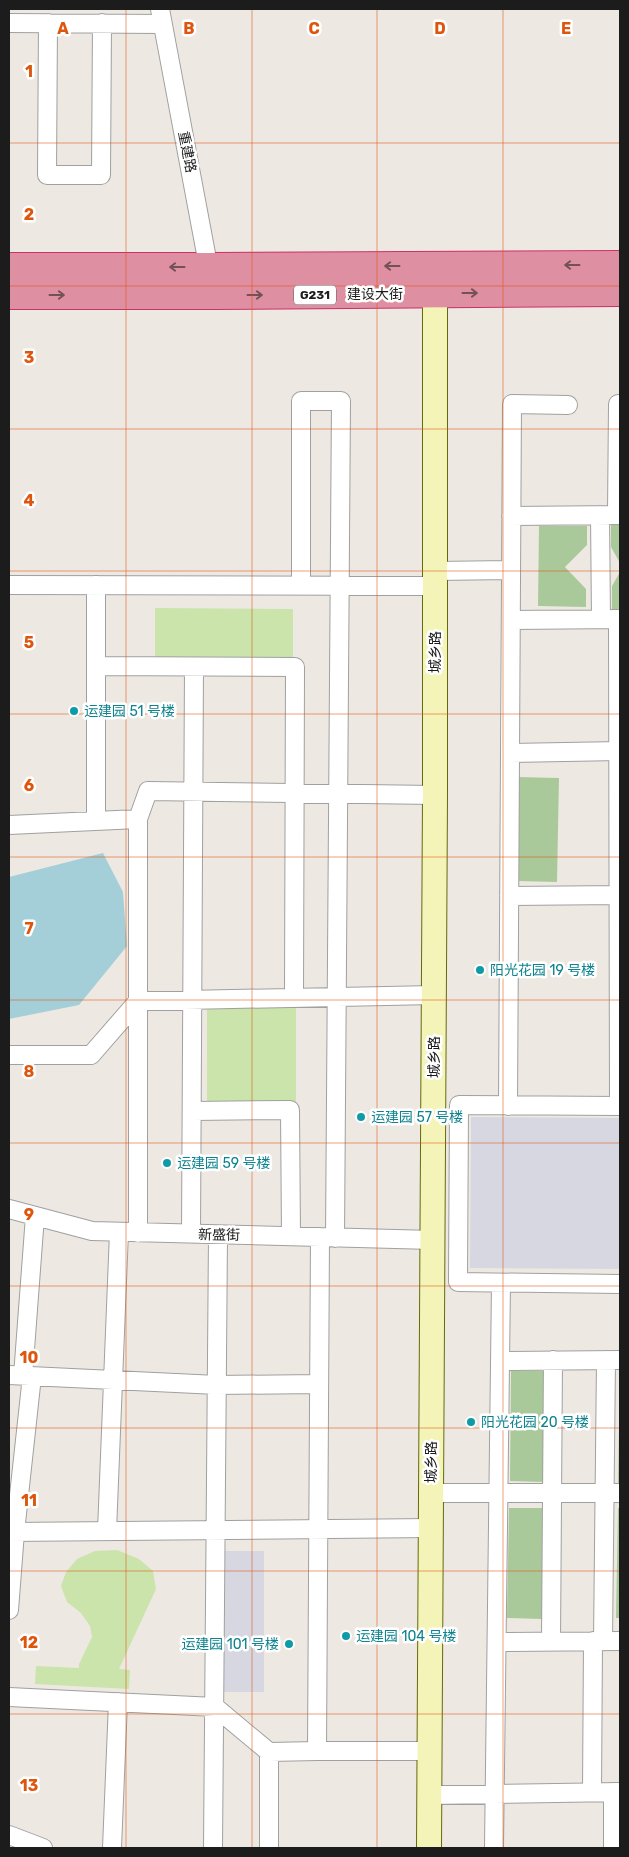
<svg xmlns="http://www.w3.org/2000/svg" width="629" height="1857" font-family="Rubik,'Noto Sans SC',sans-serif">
<rect width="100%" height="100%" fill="#ede9e2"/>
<path fill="#cae4ab" d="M155,608L293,609V662L155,661Z
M207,1008H296V1104H207Z
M117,1550L139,1559L153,1571L156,1589L119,1669L130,1670L129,1689L35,1684L36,1666L79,1668V1664L92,1637L90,1626L81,1613L67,1602L61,1586L66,1572L77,1559L95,1551Z"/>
<path fill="#aac99a" d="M611,522H620V563L611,547Z
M539,526H587V545L565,567L586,589V607L538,606Z
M620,572V610H612V586Z
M518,777L559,778L557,882L516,881Z
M511,1371H546L544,1482L510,1481Z
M620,1373V1483H618Z
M509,1508H543L542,1619L507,1618Z
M618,1508H620V1618H616Z"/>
<path fill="#d7d7e2" d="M471,1117L620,1118V1269L470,1268Z
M222,1551H264V1692H221Z"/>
<path fill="#a5cfd8" d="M103,853L123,892L127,946L79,1005L9,1019V877Z"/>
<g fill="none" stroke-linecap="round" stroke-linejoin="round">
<defs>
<path id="street" d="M160,9L210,275
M9,23L162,24
M48,23L47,175H101L102,23
M600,515L601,619
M617,515L618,404H620
M511,516L620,515
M435,571L511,570
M9,585L435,586
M301,585V401H341L335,1238
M618,619L619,1106
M511,620L620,619
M96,666L295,667L294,998
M510,753L620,751
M138,819V1233
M96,821V585
M9,825L138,819L148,791L435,795
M509,896L620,895
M9,1055H91L138,1001L434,995
M508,1106L512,404L568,405
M620,1106L459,1105L458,1282L620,1284
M192,1111L290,1110L291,1236
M9,1209L92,1231L433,1240
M191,1234L194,667
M320,1237L317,1751H430
M500,1361L620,1360
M9,1375L217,1385L318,1384
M23,1376L35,1216
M431,1493H620
M107,1531L119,1232
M9,1532L431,1528
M9,1610L15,1532L32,1376
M603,1641L606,1360
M497,1642L620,1641
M551,1642L553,1360
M9,1697L215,1707L269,1752L317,1751
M592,1792L593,1641
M430,1795L620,1792
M9,1835L43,1848
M112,1848L118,1702
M213,1848L218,1235
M269,1848V1752
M494,1848L501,1283
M613,1848V1792"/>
<path id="secondary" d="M429,1848L435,795V294L432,275"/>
<path id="highway" d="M9,267H208L620,265
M9,295H214L620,292"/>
</defs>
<use href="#street" stroke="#a0a0a0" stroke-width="20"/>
<use href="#secondary" stroke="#646a0c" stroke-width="26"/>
<use href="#highway" stroke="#ca306c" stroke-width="30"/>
<use href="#street" stroke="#fff" stroke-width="18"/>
<use href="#secondary" stroke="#f4f4b9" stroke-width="24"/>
<use href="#highway" stroke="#df8fa2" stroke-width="28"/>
</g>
<defs><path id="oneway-shaft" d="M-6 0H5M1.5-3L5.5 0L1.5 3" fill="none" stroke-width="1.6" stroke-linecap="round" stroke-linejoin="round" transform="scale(1.25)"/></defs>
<g stroke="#745058">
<use href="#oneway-shaft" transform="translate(572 265) rotate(180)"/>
<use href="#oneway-shaft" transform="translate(392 266) rotate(180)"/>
<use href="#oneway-shaft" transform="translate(177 267) rotate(-180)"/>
<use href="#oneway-shaft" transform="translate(470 293)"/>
<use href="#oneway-shaft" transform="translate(57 295)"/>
<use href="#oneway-shaft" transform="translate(255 295)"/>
</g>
<path fill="none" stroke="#de560d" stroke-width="1" stroke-opacity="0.55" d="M126,9V1848M252,9V1848M377,9V1848M503,9V1848M9,143H620M9,286H620M9,429H620M9,571H620M9,714H620M9,857H620M9,1000H620M9,1143H620M9,1286H620M9,1428H620M9,1571H620M9,1714H620"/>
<g fill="#0f9aa8" stroke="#fff" stroke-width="2">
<circle cx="74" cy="711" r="5"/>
<circle cx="480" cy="970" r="5"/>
<circle cx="361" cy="1117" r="5"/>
<circle cx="167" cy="1163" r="5"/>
<circle cx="471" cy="1422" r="5"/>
<circle cx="346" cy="1636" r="5"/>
<circle cx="289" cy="1644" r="5"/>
</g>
<g text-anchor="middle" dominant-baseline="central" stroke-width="5" stroke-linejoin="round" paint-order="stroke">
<rect fill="#fff" stroke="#606060" stroke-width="1" x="294" y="285.5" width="42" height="19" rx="4"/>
<g font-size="12" font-weight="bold" fill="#1c1c1c">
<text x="315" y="295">G231</text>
</g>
<g font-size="14" fill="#1c1c1c" stroke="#fff">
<text transform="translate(187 152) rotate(79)">重建路</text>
<text x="375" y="294">建设大街</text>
<text transform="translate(435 652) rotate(-90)">城乡路</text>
<text transform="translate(434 1057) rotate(-90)">城乡路</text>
<text transform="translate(219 1235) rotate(1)">新盛街</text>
<text transform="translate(431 1462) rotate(-90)">城乡路</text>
</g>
<g font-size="14" fill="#0d838f" stroke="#fff" text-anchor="start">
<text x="84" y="711">运建园 51 号楼</text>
<text x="490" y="970">阳光花园 19 号楼</text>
<text x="371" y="1117">运建园 57 号楼</text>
<text x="177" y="1163">运建园 59 号楼</text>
<text x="481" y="1422">阳光花园 20 号楼</text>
<text x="356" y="1636">运建园 104 号楼</text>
<text x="279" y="1644" text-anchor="end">运建园 101 号楼</text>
</g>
</g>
<g font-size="16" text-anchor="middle" font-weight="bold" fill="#de560d" stroke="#fff" stroke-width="5" stroke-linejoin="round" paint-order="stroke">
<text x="63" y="34">A</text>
<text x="189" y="34">B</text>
<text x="314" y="34">C</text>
<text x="440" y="34">D</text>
<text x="566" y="34">E</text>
<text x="29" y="77">1</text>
<text x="29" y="220">2</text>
<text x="29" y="363">3</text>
<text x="29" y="506">4</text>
<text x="29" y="648">5</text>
<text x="29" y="791">6</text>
<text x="29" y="934">7</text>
<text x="29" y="1077">8</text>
<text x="29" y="1220">9</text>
<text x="29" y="1363">10</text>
<text x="29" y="1506">11</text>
<text x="29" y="1648">12</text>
<text x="29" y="1791">13</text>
</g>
<rect width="629" height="1857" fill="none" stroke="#1c1c1c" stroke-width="20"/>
</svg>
